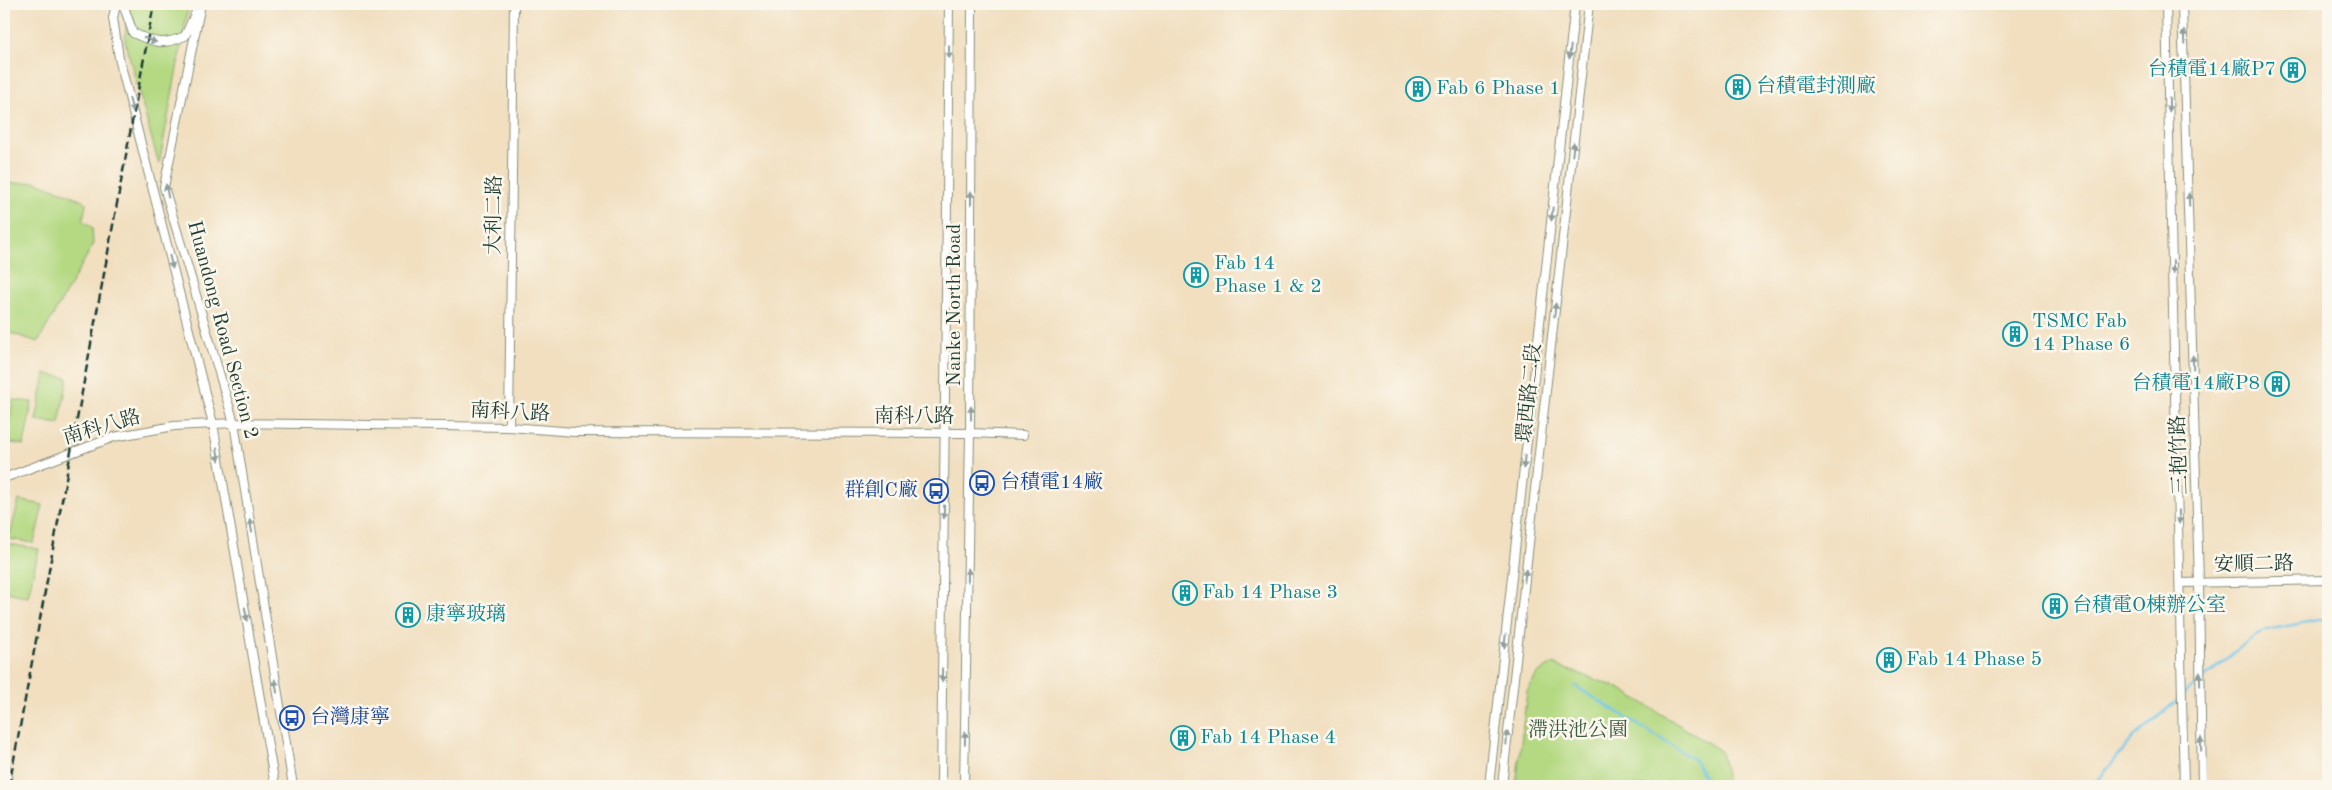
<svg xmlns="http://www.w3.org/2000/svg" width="2332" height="790" font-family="'Old Standard TT','Noto Serif TC',serif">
<rect width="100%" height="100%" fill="#fbf7ec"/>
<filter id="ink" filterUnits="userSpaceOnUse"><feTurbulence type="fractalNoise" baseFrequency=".02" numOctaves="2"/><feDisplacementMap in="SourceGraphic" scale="10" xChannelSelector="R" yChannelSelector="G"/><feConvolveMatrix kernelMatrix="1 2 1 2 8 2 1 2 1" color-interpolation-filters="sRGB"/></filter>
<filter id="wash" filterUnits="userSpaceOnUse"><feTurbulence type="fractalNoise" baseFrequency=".0096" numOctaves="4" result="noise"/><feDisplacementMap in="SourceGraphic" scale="20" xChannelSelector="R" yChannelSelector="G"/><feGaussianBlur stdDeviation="1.12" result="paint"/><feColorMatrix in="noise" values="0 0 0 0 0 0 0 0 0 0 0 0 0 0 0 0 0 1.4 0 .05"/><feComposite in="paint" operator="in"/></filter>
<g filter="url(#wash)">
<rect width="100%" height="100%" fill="#f1dfc0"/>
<path fill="#b4d982" stroke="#6a8b5b" d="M127,4H189L159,165L125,41Z
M36,182L69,194L86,203L83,221L92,227L93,245L38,342L4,331V184Z
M45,374L68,378L59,424L36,420Z
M13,400L32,402L24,445L6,442Z
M19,500L43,505L34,543L9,539Z
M8,544L39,549L28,597L4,591V565Z
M1552,664L1619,688L1721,751L1728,786H1516L1527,691L1537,674Z"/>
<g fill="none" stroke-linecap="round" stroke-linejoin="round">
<path stroke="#6dc4ea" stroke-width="2.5" d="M2203,679L2249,640L2267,630L2328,618
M1575,686L1695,760L1709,786
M2183,695L2198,683
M2093,786L2134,737L2179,699"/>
</g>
</g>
<g filter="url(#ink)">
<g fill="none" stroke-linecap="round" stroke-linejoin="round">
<defs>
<path id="street" d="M116,4L113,18L119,58L213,424L275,786
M123,4L133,33C155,43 162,46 185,36L196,12
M201,4L164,187L234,423L293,786
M2166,4L2184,786
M2182,4L2199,583L2202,786
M509,427L514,4
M4,478L114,437L174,426L234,423L509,427L575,432L970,433L1023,435
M2180,583L2328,580
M4,761L7,777L5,786
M941,786L949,4
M964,786L970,433L972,4
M1489,786L1575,4
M1502,786L1589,4"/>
</defs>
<use href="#street" stroke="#888e7a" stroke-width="10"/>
<use href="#street" stroke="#fff" stroke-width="8"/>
<path stroke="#1f3d34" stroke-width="2.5" stroke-dasharray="8 4" stroke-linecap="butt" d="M9,786L154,4"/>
</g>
<defs><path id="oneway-solid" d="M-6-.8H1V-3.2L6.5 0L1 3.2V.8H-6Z" transform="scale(1.25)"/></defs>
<g fill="#8f9e9a">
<use href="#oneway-solid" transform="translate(2184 37) rotate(-92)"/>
<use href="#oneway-solid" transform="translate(150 40) rotate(20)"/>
<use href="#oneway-solid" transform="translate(949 52) rotate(91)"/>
<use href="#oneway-solid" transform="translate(1570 52) rotate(96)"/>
<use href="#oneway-solid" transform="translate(131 105) rotate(76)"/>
<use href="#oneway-solid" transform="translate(2169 105) rotate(89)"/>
<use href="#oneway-solid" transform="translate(1573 149) rotate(-84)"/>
<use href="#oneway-solid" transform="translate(167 191) rotate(-100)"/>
<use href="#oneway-solid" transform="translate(971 198) rotate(-90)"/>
<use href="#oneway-solid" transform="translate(2189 200) rotate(-92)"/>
<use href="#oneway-solid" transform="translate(1552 214) rotate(96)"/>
<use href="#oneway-solid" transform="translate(171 262) rotate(76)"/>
<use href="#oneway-solid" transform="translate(2173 267) rotate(89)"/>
<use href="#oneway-solid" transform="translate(1555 310) rotate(-84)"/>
<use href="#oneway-solid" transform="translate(2193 362) rotate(-92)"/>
<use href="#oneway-solid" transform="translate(971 413) rotate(-90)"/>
<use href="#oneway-solid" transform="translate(218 454) rotate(80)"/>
<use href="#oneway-solid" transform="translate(1524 462) rotate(96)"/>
<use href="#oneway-solid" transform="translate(944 512) rotate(91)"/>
<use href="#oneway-solid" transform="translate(2179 517) rotate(89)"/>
<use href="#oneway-solid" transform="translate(251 526) rotate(-99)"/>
<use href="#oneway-solid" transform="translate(968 575) rotate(-89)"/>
<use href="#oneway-solid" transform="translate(1525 576) rotate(-83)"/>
<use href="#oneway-solid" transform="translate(246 614) rotate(80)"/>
<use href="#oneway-solid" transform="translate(1505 641) rotate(96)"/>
<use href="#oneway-solid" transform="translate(942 675) rotate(91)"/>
<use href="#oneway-solid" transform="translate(2200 679) rotate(-91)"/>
<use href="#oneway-solid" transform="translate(276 686) rotate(-99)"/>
<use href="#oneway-solid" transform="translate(965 738) rotate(-89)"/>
<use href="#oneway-solid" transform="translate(1507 738) rotate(-84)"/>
<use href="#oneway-solid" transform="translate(2201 744) rotate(-91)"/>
</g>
</g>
<defs>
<symbol id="building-ring" viewBox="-11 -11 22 22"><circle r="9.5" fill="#fbf7ec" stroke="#0f9aa8" stroke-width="1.5"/><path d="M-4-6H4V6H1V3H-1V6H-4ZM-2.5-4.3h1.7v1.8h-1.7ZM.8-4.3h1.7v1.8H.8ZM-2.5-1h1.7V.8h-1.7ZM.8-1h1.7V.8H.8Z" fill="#0f9aa8"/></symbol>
<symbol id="bus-ring" viewBox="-11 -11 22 22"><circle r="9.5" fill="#fbf7ec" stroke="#1a4fb4" stroke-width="1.5"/><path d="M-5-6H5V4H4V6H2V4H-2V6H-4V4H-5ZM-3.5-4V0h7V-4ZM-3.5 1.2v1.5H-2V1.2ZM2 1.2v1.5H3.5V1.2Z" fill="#1a4fb4"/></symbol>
</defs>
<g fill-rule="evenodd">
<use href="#building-ring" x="2279" y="56" width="28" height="28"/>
<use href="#building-ring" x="1724" y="73" width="28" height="28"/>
<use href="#building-ring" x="1404" y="75" width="28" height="28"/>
<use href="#building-ring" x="1182" y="261" width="28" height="28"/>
<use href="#building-ring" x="2001" y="320" width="28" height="28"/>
<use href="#building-ring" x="2263" y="370" width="28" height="28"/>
<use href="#bus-ring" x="968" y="469" width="28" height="28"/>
<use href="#bus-ring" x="922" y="477" width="28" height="28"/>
<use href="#building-ring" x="1171" y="579" width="28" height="28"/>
<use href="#building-ring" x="2041" y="592" width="28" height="28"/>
<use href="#building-ring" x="394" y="601" width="28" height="28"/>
<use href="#building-ring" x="1875" y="646" width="28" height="28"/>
<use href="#bus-ring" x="278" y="704" width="28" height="28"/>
<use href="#building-ring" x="1169" y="724" width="28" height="28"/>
</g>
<g text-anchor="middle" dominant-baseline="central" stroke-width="5" stroke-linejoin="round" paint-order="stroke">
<g font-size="20" fill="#0d838f" stroke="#fbf7ec" text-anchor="start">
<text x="2276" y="70" text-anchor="end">台積電14廠P7</text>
<text x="1756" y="87">台積電封測廠</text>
<text x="1436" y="89">Fab 6 Phase 1</text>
<text x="1214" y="264">Fab 14<tspan x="1214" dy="23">Phase 1 &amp; 2</tspan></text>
<text x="2032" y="322">TSMC Fab<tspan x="2032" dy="23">14 Phase 6</tspan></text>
<text x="2260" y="384" text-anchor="end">台積電14廠P8</text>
<text x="1202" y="593">Fab 14 Phase 3</text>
<text x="2072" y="606">台積電O棟辦公室</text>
<text x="426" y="615">康寧玻璃</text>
<text x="1906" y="660">Fab 14 Phase 5</text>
<text x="1200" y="738">Fab 14 Phase 4</text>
</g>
<g font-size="20" fill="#1f3d34" stroke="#fbf7ec">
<text transform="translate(495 215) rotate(-89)">大利二路</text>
<text transform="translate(955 305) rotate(-90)">Nanke North Road</text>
<text transform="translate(222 330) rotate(75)">Huandong Road Section 2</text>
<text transform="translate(1530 393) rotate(-84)">環西路二段</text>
<text transform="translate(510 413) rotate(3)">南科八路</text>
<text x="914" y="417">南科八路</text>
<text transform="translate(102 428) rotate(-16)">南科八路</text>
<text transform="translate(2180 455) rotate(-92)">三抱竹路</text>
<text transform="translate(2254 565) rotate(-1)">安順二路</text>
</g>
<g font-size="20" fill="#164399" stroke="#fbf7ec" text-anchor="start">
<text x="1000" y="483">台積電14廠</text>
<text x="918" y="491" text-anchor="end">群創C廠</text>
<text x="310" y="718">台灣康寧</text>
</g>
<g font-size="20" fill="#3d5c44" stroke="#fbf7ec">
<text x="1578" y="731">滯洪池公園</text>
</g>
</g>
<rect width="2332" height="790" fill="none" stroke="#fbf7ec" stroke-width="20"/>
</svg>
